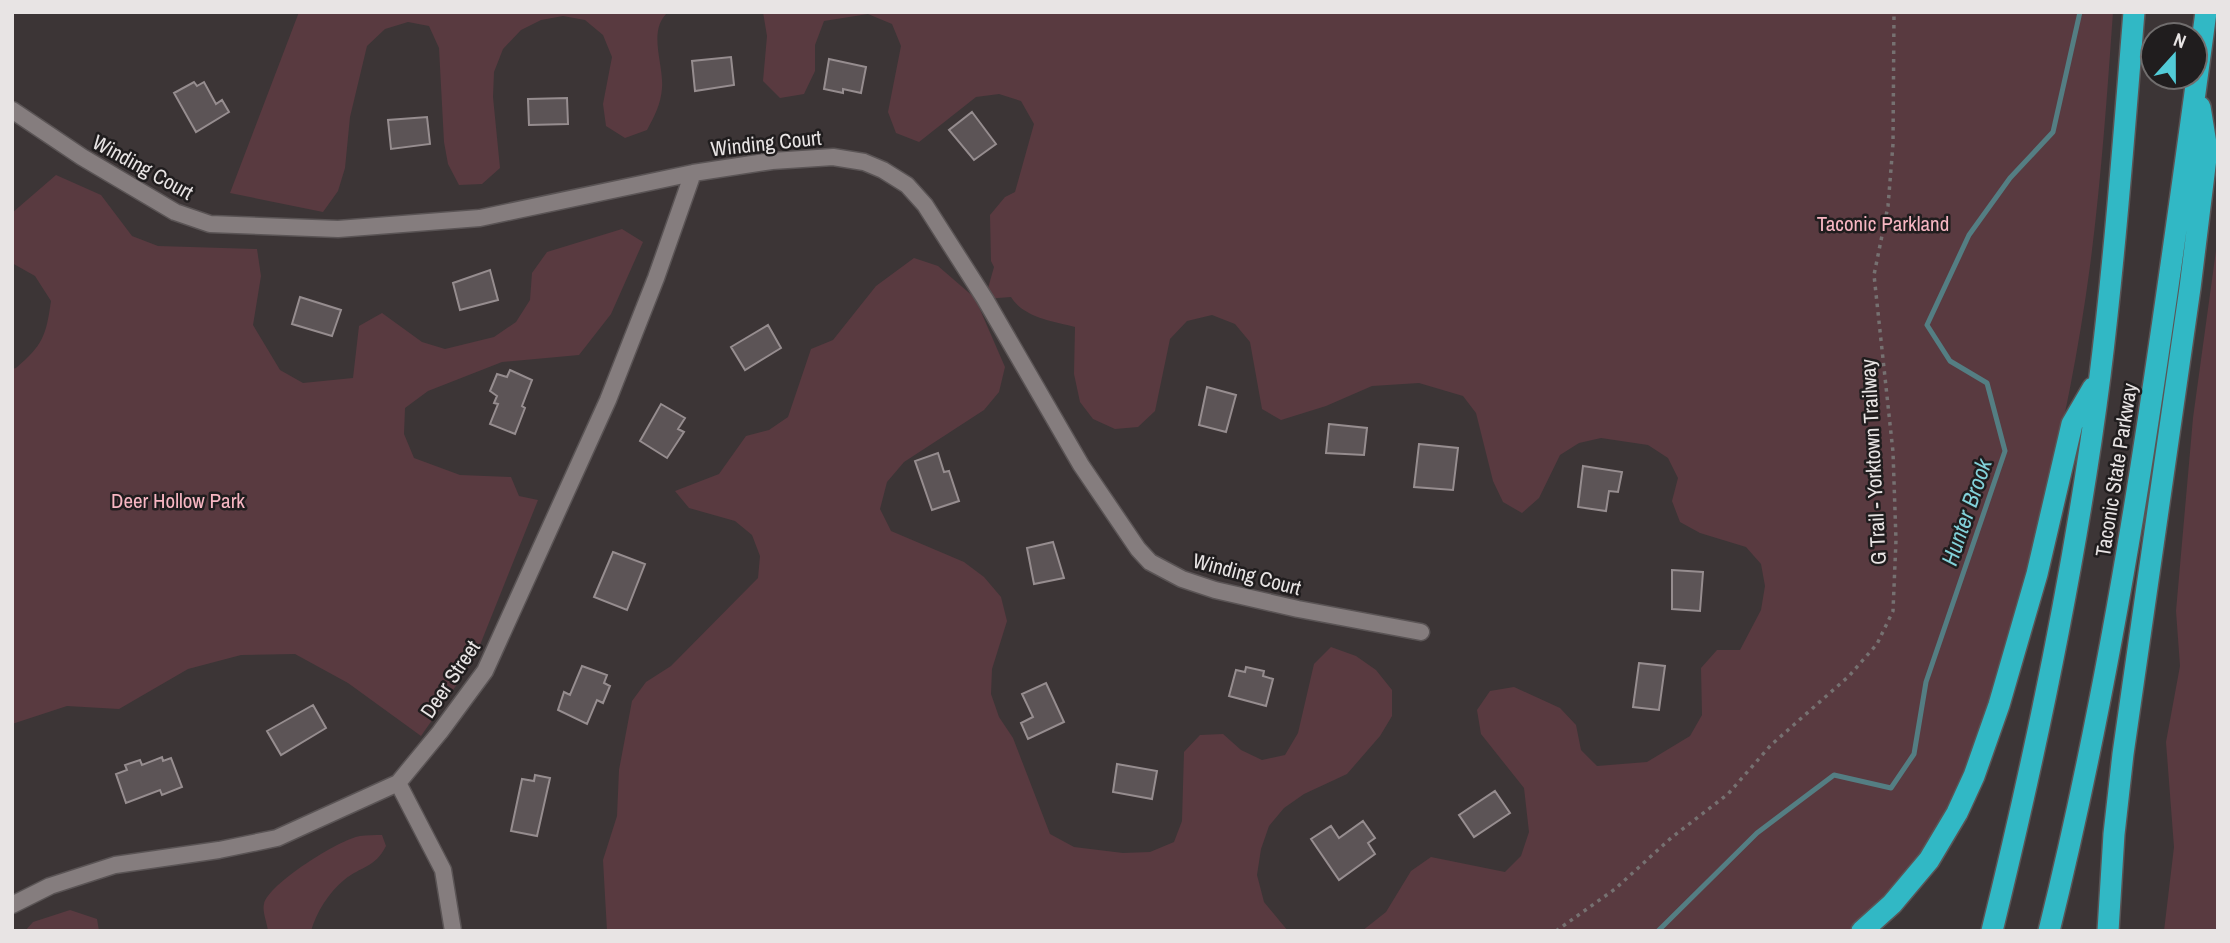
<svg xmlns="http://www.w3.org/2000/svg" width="2230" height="943" font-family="'Archivo Narrow',sans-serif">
<rect width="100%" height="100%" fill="#3c3536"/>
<path fill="#593a40" d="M299,12H668C647,31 664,64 662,88C661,104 654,117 647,130L625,138L606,126L603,104L612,57L603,35L585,20L563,16L541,20L521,30L503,49L494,72L493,97L500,168L482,184L459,185L448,164L444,142L439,48L429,26L408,22L385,29L367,46L350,117L345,168L338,191L323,212L230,193Z
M763,12H2113C2107,97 2101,182 2090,266C2073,395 2042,524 2005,649C1984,718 1966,788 1925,850C1919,859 1911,866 1904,874C1887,894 1870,914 1849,931H1362L1386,912L1411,871L1431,857L1505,872L1521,856L1529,832L1524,788L1481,734L1477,710L1490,691L1514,687L1560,708L1576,725L1581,750L1597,766L1647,762L1690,736L1702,715L1701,668L1717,650H1740L1761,610L1765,586L1761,564L1746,547L1700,533L1680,522L1672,501L1678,478L1668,458L1648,445L1601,438L1579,443L1560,455L1539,498L1522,513L1503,502L1493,481L1476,413L1463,396L1419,383L1372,386L1326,406L1281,420L1262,409L1250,342L1235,324L1212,315L1187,321L1170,339L1155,411L1138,427L1115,429L1093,419L1080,402L1074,374L1075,327C1053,321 1024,318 1011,297L985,299L994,267L991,261L990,215L1005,197L1015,192L1034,124L1021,101L999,94L976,97L919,142L896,133L888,112L901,46L892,24L868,14L824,21L815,45V71L804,94L780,98L763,81L767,36Z
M56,175L101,195L132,236L158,246L257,249L261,276L253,325L280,370L303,383L353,378L359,326L382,313L422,342L445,349L494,337L516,322L530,300L532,273L547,252L622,229L643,242L611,314L579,355L502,362L428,391L405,408L404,434L414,458L460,475L511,477L519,496L538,500L474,660L421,736L348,683L295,654L241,655L188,669L119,709L67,706L12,724V369L16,368C43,345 46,336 51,301L35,276L12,263V213Z
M2218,236V931H2164L2174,847L2166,742L2180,666L2176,611L2193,418Z
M914,258L938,266L975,298L1005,367L999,392L984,410L904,462L887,482L880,509L891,531L964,562L984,577L1001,597L1007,621L992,669L991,694L999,717L1013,738L1050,834L1074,847L1123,853L1150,852L1174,842L1182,821L1184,752L1200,735L1223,734L1241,750L1262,760L1285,755L1298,733L1314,664L1331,647L1356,656L1376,670L1392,690V716L1380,736L1347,774L1304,794L1284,808L1269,826L1261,849L1257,875L1264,902L1288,931H607L603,860L617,816L619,770L632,701L646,682L671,666L758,578L760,556L752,535L735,521L689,508L675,491L719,474L746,436L769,430L788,417L811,349L833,340L876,286Z
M382,835L386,846C375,868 361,866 344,880C329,892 316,913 311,931H268C267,923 262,911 264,904C268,884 340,839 360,836C367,835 375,835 382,835Z
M70,910L97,919L99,931H25L33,922Z"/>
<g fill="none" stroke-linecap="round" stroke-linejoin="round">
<path stroke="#547e83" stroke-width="5" d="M1658,931L1757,833L1834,775L1891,788L1914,754L1926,682L2005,451L1987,383L1950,361L1927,325L1969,235L2010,178L2053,132L2080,12"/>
</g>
<path fill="#5c5456" stroke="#968d8f" stroke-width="2" d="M731,57L734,85L695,91L692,61Z
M829,59L866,67L861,93L843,89V93L824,89Z
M194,82L197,86L204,82L216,104L222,100L229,112L196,132L174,93Z
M567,98L568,124L529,125L528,99Z
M972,112L996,144L974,160L949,130Z
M427,117L430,144L391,149L388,120Z
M490,270L498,300L460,310L453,283Z
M300,297L341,310L332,336L292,324Z
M768,325L781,348L745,370L731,347Z
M510,370L532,380L522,406L525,408L515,434L490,424L498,404L494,403L497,396L490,391L497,374L507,377Z
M1207,387L1236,395L1226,432L1199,425Z
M661,404L685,418L678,429L684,432L667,458L640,441Z
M1329,424L1367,428L1364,455L1326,453Z
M1419,444L1458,448L1453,490L1414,487Z
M938,453L944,472L949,471L959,501L932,510L915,461Z
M1583,466L1622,472L1618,492L1609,491L1606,511L1578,507Z
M1053,542L1064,578L1034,584L1027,548Z
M613,552L645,564L627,610L594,597Z
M1672,570L1703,572L1700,611L1672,609Z
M1639,663L1665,666L1659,710L1633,707Z
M582,666L607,675L604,683L610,686L603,703L597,700L587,724L558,710L564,692L570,695Z
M1246,667L1264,671L1263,676L1273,679L1266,706L1229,696L1236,670L1245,672Z
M1046,683L1064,722L1028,739L1021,723L1033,717L1022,694Z
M313,705L326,728L281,755L267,731Z
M162,757L163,761L171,758L182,787L162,795L160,790L126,803L116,774L127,770L125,765L140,760L142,765Z
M1117,764L1157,771L1152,799L1113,792Z
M535,775L550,778L537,836L511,831L522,779L534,781Z
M1495,791L1510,813L1474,837L1459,815Z
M1363,821L1375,838L1368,843L1375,854L1339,880L1311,839L1331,826L1339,838Z"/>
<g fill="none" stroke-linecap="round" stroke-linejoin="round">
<defs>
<path id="street" d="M12,110L82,157L175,212L210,224L338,229L480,218L693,173L772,161L833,157L864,162L883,170L907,185L925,205L985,299L1081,465L1138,549L1150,562L1182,579L1215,590L1298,609L1421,632
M398,783L443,870L453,931
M12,905L50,886L115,865L219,850L277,838L398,783L440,732L485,671L608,400L656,278L693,173"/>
<path id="highway" d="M1862,931L1892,904L1929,860L1957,813L1974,776L1999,705L2037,574L2072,424L2093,388
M1992,931C2037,748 2076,563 2100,376C2115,255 2124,134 2134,12
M2049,931C2124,629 2164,320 2206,12
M2108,931L2114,834L2123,754L2190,288L2207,150L2200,107"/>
</defs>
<use href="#street" stroke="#5a5455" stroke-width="19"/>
<use href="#highway" stroke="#5a5455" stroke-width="24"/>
<path stroke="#767171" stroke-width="3.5" stroke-dasharray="3.5 5" stroke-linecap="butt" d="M1556,931L1615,889L1671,838L1728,794L1771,745L1849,676L1877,644L1893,611L1896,540L1893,452L1874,275L1888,206L1893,144L1894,12"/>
<use href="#street" stroke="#857d7e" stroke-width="16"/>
<use href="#highway" stroke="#31b8c5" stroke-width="21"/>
</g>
<g text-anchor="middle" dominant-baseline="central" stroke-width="5" stroke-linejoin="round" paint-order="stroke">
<g font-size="21" fill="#e8e4e4" stroke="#201d1e">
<text transform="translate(766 143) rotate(-6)">Winding Court</text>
<text transform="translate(143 167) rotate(29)">Winding Court</text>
<text transform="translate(1873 462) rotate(-93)">G Trail - Yorktown Trailway</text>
<text transform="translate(2116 470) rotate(-81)">Taconic State Parkway</text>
<text transform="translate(1247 574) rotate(15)">Winding Court</text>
<text transform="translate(450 679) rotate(-56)">Deer Street</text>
</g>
<g font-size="21" fill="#f7b6c2" stroke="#201d1e">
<text x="1883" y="223">Taconic Parkland</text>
<text x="178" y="500">Deer Hollow Park</text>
</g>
<g font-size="23" font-style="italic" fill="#82d1d9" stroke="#201d1e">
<text transform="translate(1966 512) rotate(-71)">Hunter Brook</text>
</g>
</g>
<rect width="2230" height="943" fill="none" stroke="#e8e4e4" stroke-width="28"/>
<g transform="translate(2174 56) rotate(21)"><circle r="33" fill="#201d1e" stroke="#706d6d" stroke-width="2"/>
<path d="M0-5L12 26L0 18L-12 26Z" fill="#52cbd7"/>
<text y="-10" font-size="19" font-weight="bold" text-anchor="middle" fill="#e8e4e4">N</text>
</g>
</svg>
